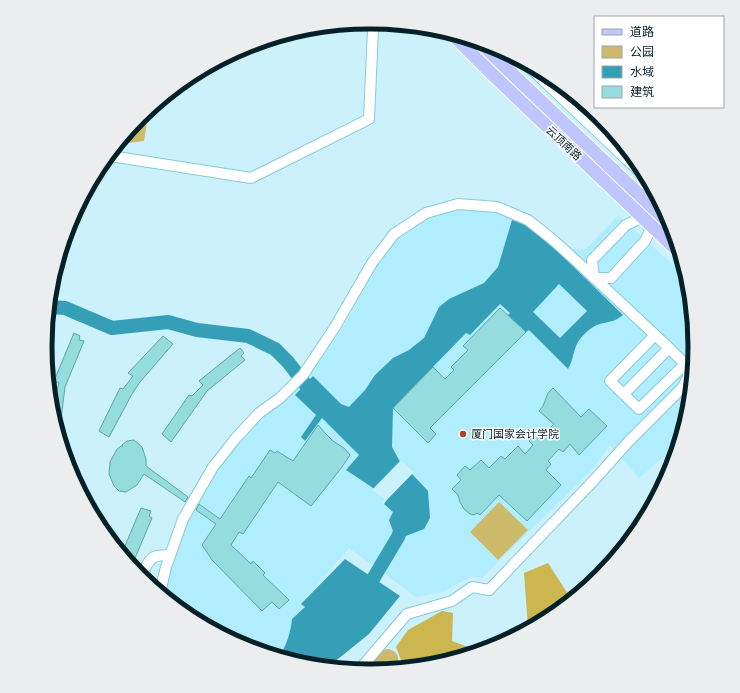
<svg xmlns="http://www.w3.org/2000/svg" width="740" height="693" font-family="Quicksand,'Noto Sans SC',sans-serif">
<rect width="100%" height="100%" fill="#caf1fc"/>
<path fill="#b0edfe" d="M479,209L508,215L530,224L560,249H586L618,216L677,268L686,276L688,283L694,347L688,410L678,445L639,478L610,445L591,471L482,578L472,576L443,592L416,597L349,548L301,604L305,607L292,619V626L284,649L280,657L246,646L190,616L163,594L168,568L189,512L212,475L254,424L310,371L326,352L344,326L383,255L403,234L428,218L454,210Z"/>
<path fill="#cdbb6b" d="M149,110L144,141L119,144L141,117Z
M499,502L528,530L498,560L470,532Z
M388,649C398,651 402,660 394,669L370,671L364,670L383,650Z"/>
<path fill="#ccb64f" d="M548,563L566,591L574,597L550,616L525,630L528,627L524,573Z
M442,611L453,613L452,641L479,651L433,665L398,668L401,660L396,647L408,630Z"/>
<path fill="#369fb8" fill-rule="evenodd" d="M512,220L525,225L545,239L623,315C613,323 608,321 597,325C590,328 584,334 580,339C573,348 574,359 568,369L529,330L526,332L508,315L510,313L500,304L470,335L466,333L393,408L392,447L399,460L428,491L430,518L424,529L406,536L394,534L389,520L393,512L384,504L388,498L346,470L359,455L322,418L305,441L301,437L316,415L295,395L313,376L341,404L349,407L365,390L375,375L393,358L409,350L424,338L439,307L449,299L484,283L498,267ZM559,284L587,311L560,338L533,312Z
M345,559L400,596L369,634L328,667L306,665L280,657C286,645 291,632 292,619L305,607L301,604Z"/>
<path fill="#caf1fc" d="M401,460L414,472L382,505V503L385,499L372,490Z"/>
<g fill="none" stroke-linecap="round" stroke-linejoin="round">
<path stroke="#369fb8" stroke-width="14" d="M49,307L65,308L112,328L168,322L197,330L248,336L275,349L288,362L305,384L317,398
M364,594L398,537L405,518"/>
</g>
<path fill="#94dcde" stroke="#5da4a6" d="M500,308L526,332L430,428L436,434L428,443L393,408L433,367L445,379L454,370L451,367L468,350L463,346Z
M74,333L80,336L79,340L84,341L65,387L59,435L52,410L51,398H55L59,383L54,381Z
M163,336L173,344L140,382L132,394L109,437L99,431L120,388L123,389L133,376L128,373Z
M240,348L244,353L241,356L245,360L207,391L171,442L162,434L189,395L192,396L203,385L199,381Z
M553,388L581,417L589,409L607,426L579,455L570,444L563,452L559,449L548,461L551,464L546,470L561,485L527,521L499,495L480,515L477,513L474,515L470,514L464,509L460,502L458,495L452,489L461,480L457,475L465,466L470,470L481,460L489,468L501,456L505,459L518,446L525,454L533,445L529,441L538,432L542,436L554,424L539,411L543,406L548,393Z
M318,425L326,434L333,441L344,448L350,455L342,467L311,506L278,482L243,534L239,532L231,545L251,564L253,561L265,573L263,575L289,600L279,609L272,602L262,611L212,560L202,545L216,524L196,510L199,504L220,519L249,476L251,478L270,450L275,453L277,451L293,461Z
M134,440L142,447L146,459V466L188,497L185,502L144,474L137,485L126,492L119,491L114,486L109,474L110,462L117,449L121,446H123L122,445L127,441Z
M141,508L151,511L149,516L152,518L135,558L133,567L126,558V555L122,553Z"/>
<g fill="none" stroke-linecap="round" stroke-linejoin="round">
<defs>
<path id="minor" d="M526,64L625,158L646,177
M110,154L117,157L251,178L369,119L373,29L375,22
M652,207L643,217L626,225L592,260L594,278H611L645,241L652,226L656,222
M655,335L610,381L639,409L685,364
M624,394L669,348
M146,581L144,570C151,556 154,555 170,555
M160,592L166,567L183,519L213,467L236,438L259,413L280,398L303,375L335,327L372,263L394,234L426,213L458,204L497,207L528,220L553,240L573,258L669,348L685,364L689,375L683,387L629,441L596,478L489,590L472,587L452,601L407,614L359,670"/>
<path id="major" d="M451,33L492,74L679,252
M481,43L502,64L671,225"/>
</defs>
<use href="#minor" stroke="#87c9dc" stroke-width="12"/>
<use href="#major" stroke="#fff" stroke-width="15"/>
<use href="#minor" stroke="#fff" stroke-width="10"/>
<use href="#major" stroke="#bfc5fd" stroke-width="13"/>
</g>
<circle fill="#ae4626" stroke="#fff" stroke-width="1.5" cx="463" cy="434" r="4"/>
<g text-anchor="middle" dominant-baseline="central" stroke-width="3" stroke-linejoin="round" paint-order="stroke">
<g font-size="11" fill="#052128" stroke="#fff">
<text transform="translate(564 143) rotate(43)">云顶南路</text>
</g>
<g font-size="11" fill="#052128" stroke="#fff" text-anchor="start">
<text x="471" y="434">厦门国家会计学院</text>
</g>
</g>
<path d="M0 0H740V693H0ZM369 29H371A317 317 0 0 1 688 346V347A317 317 0 0 1 371 664H369A317 317 0 0 1 52 347V346A317 317 0 0 1 369 29Z" fill="#ebedee" fill-rule="evenodd"/>
<path fill="none" stroke="#052128" stroke-width="5" d="M369 29H371A317 317 0 0 1 688 346V347A317 317 0 0 1 371 664H369A317 317 0 0 1 52 347V346A317 317 0 0 1 369 29Z"/>
<rect x="594" y="16" width="130" height="92" fill="#ffffff" stroke="#9ba6a9"/>
<rect x="602" y="29" width="20" height="6" fill="#bfc5fd" stroke="#9ba6a9"/>
<text x="630" y="36" font-size="12" fill="#052128">道路</text>
<rect x="602" y="46" width="20" height="12" fill="#cdbb6b" stroke="#9ba6a9"/>
<text x="630" y="56" font-size="12" fill="#052128">公园</text>
<rect x="602" y="66" width="20" height="12" fill="#369fb8" stroke="#9ba6a9"/>
<text x="630" y="76" font-size="12" fill="#052128">水域</text>
<rect x="602" y="86" width="20" height="12" fill="#94dcde" stroke="#9ba6a9"/>
<text x="630" y="96" font-size="12" fill="#052128">建筑</text>
</svg>
